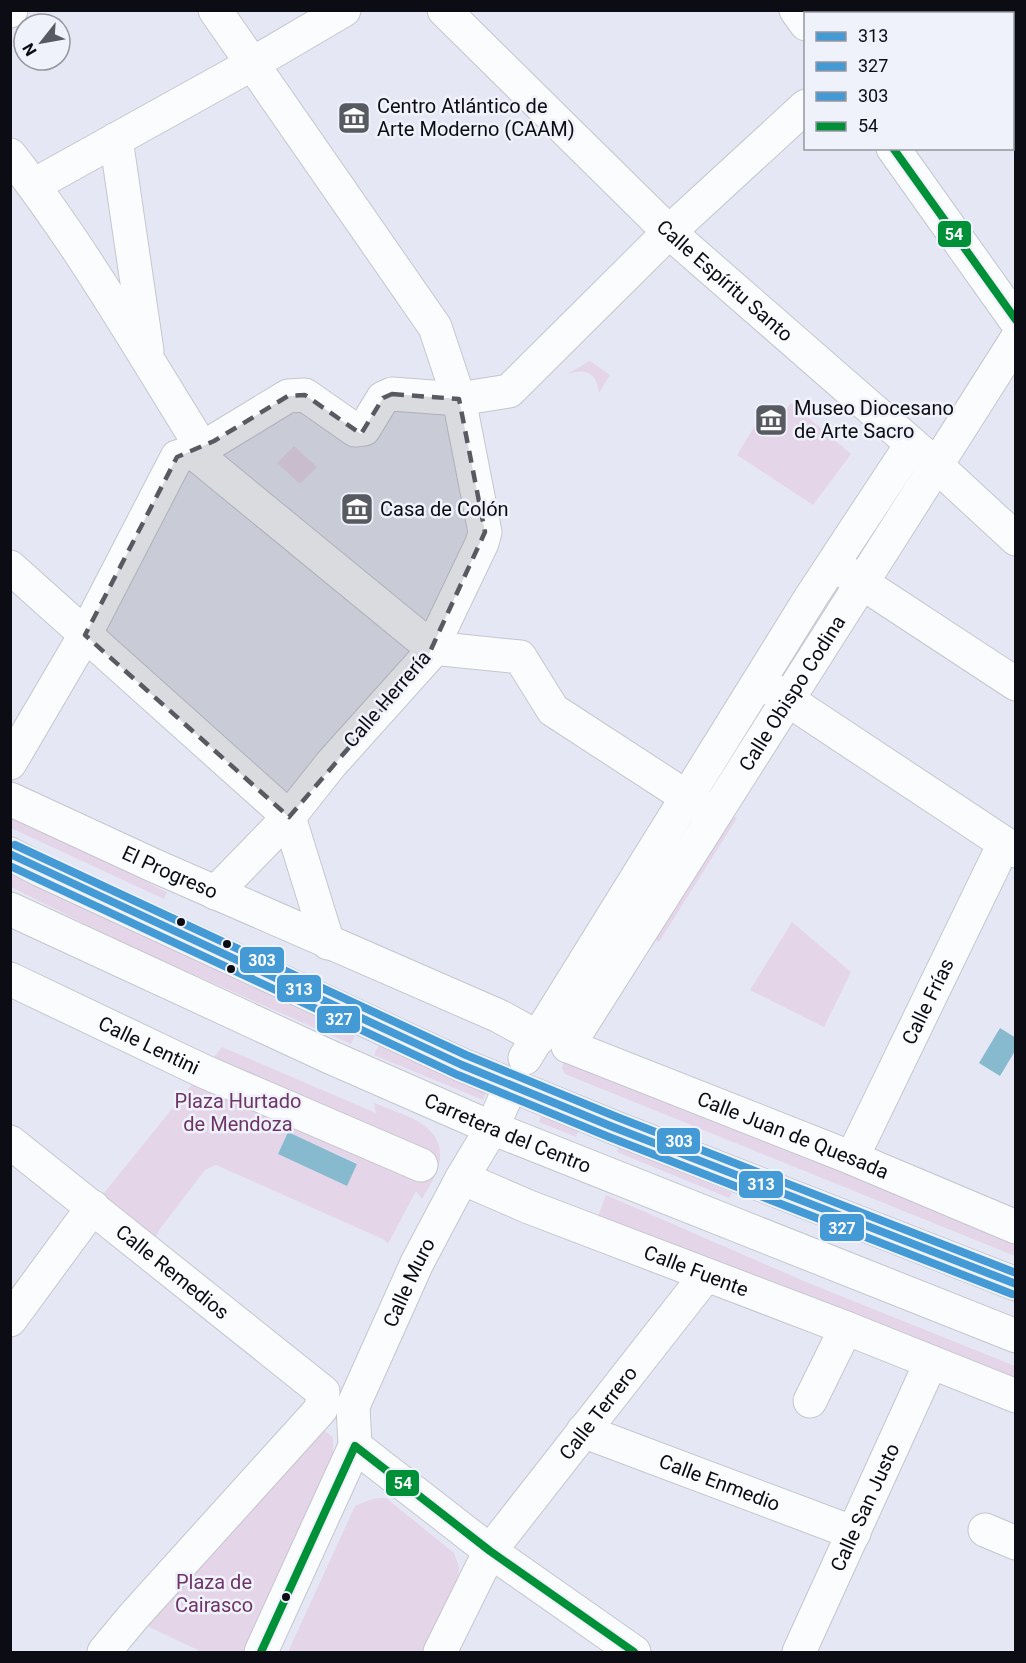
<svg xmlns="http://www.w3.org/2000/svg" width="1026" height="1663" font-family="Roboto,sans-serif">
<rect width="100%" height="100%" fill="#e5e8f4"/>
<path fill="#e4d5e8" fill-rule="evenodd" d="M590,361L610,375L599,393C597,372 585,368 567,374Z
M791,403L851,454L813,505L737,455L756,424L767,432Z
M294,446L317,467L300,484L277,463Z
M11,808L138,875L148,883L167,892L164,899L11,828Z
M730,814L737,818L659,942L652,938Z
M11,874L355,1035L351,1044L125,944L11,887Z
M792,922L851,972L824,1027L750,990Z
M379,1044L487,1090L483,1100L374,1055Z
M222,1047L376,1113L374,1103C403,1115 448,1124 439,1165C436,1177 428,1188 422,1199L416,1191L388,1244L385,1240L216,1165L205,1170L159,1230L156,1237L158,1242L100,1198ZM288,1132L357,1163L347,1186L278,1154Z
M567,1060L1015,1240V1256L565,1074L562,1068L564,1062Z
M541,1116L578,1131L576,1137L539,1122Z
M619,1146L732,1193L729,1198L617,1152Z
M606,1195L806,1282L1015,1366V1384L597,1219Z
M301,1409L333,1438V1466L249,1652H202L122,1614Z
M379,1498H386L454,1553L459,1567L458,1579L422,1652H288L355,1506L370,1500Z"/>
<path fill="#87bace" d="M1000,1028L1016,1038L1015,1051L1000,1076L979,1063Z
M288,1132L357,1164L347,1186L278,1154Z"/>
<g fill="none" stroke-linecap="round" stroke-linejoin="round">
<defs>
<g id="minor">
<path d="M215,10L435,327L459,399L485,532L482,543L428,656L331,764L289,817L215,893"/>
<path id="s1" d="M444,10L669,232L936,465L1016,539"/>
<path d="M796,10L806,24"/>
<path d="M10,11L11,10"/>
<path d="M899,14L902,10"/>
<path d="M116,139L147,351"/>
<path d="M893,148L1016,321"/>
<path d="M10,155C79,243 135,340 194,435L193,452"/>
<path d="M34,185L252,64L344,10"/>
<path d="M193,452L432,648"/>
<path d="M10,567L289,817L328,943"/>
<path d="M844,571L1016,684"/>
<path d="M432,648L520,657L553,710L705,809"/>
<path d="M770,688L1016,851"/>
<path d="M10,763L85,635L177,457L193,452L214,441L288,396L305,395L355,430L364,429L383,398L392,394L459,399L509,391L669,232L806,106"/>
<path id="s2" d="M10,799L155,866L499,1016L539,1038"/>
<path id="s3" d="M10,979L203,1071L421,1165"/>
<path id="s4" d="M568,1046L1016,340"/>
<path id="s5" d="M568,1046L852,1158L1016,1227"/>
<path d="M525,1058L811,597L911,445"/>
<path id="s6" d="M10,1142L323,1392L321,1409L133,1617L104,1652"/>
<path id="s7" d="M852,1158L1004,844"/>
<path id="s8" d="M462,1178L529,1207L846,1328L1016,1396"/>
<path d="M10,1320L93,1207"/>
<path d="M810,1401L846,1328"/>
<path id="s9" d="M583,1431L854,1533"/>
<path d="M355,1446L490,1551L634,1652"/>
<path d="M985,1530L1016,1543"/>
<path id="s10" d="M261,1652L355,1446L353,1406L417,1263L462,1178L492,1128L511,1085"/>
<path id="s11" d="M440,1652L490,1551L706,1275"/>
<path id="s12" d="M799,1652L931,1362"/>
</g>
<g id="major">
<path d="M10,854L41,870L462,1065L613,1127L1016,1284"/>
<path id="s13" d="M10,909L330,1057L492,1128L1016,1336"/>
</g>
</defs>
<use href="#minor" stroke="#c4c6cf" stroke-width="35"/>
<use href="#major" stroke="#c4c6cf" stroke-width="35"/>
<use href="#minor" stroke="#fbfcfd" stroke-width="33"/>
<use href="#major" stroke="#fbfcfd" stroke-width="33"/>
<defs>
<path id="bus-1" d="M10,854L462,1065L613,1127L1016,1284"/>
<path id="bus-2" d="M10,866L458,1075L609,1137L1012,1294"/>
<path id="bus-3" d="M15,845L466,1055L617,1117L1016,1273"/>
<path id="bus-4" d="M893,148L1016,320
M261,1652L355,1446L490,1551L634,1652"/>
</defs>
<use href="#bus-1" stroke="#f0f2fb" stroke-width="12"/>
<use href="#bus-2" stroke="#f0f2fb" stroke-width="12"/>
<use href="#bus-3" stroke="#f0f2fb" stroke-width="12"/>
<use href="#bus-4" stroke="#f0f2fb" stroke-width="12"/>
<use href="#bus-1" stroke="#449ad5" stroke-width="8"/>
<use href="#bus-2" stroke="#449ad5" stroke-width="8"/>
<use href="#bus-3" stroke="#449ad5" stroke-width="8"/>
<use href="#bus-4" stroke="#009038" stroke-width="8"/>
</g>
<path fill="#585a62" fill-opacity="0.2" stroke="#585a62" stroke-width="4.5" stroke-dasharray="12 8" stroke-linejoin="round" d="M392,394L459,399L485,532L428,656L289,817L85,635L177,457L214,441L288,396L305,395L361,434L383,398Z"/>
<defs>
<symbol id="museum-square" viewBox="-11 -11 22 22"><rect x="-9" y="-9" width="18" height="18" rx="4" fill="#585a62" stroke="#f0f2fb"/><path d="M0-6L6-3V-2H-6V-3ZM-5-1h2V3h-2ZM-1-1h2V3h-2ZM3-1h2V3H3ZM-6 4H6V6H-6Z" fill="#fff"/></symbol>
</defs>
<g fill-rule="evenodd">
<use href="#museum-square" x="335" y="99" width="38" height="38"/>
<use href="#museum-square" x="752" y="401" width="38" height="38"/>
<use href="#museum-square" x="338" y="490" width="38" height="38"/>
</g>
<g fill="#0c0d14" stroke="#f0f2fb" stroke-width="2">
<circle cx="181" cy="922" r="5"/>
<circle cx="227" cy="944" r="5"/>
<circle cx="231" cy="969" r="5"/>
<circle cx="286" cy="1597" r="5"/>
</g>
<g text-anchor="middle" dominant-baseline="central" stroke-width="5" stroke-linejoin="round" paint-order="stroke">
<g font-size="20" fill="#0c0d14" stroke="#f0f2fb" text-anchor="start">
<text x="377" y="106">Centro Atlántico de<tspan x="377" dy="23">Arte Moderno (CAAM)</tspan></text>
<text x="794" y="408">Museo Diocesano<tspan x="794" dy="23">de Arte Sacro</tspan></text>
<text x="380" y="509">Casa de Colón</text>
</g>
<g font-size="20" fill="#0c0d14" stroke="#f0f2fb">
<text stroke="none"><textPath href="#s1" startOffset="390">Calle Espíritu Santo</textPath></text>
<text stroke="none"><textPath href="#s4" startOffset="418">Calle Obispo Codina</textPath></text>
<text transform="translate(387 699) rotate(-49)">Calle Herrería</text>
<text stroke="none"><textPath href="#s2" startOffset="176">El Progreso</textPath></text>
<text stroke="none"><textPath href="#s7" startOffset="174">Calle Frías</textPath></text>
<text stroke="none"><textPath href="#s3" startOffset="154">Calle Lentini</textPath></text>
<text stroke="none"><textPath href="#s13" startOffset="546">Carretera del Centro</textPath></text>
<text stroke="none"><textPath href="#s5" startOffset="242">Calle Juan de Quesada</textPath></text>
<text stroke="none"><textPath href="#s8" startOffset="252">Calle Fuente</textPath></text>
<text stroke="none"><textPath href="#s6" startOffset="208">Calle Remedios</textPath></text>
<text stroke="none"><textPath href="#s10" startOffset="402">Calle Muro</textPath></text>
<text stroke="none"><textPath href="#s11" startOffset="288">Calle Terrero</textPath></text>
<text stroke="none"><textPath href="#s9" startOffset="146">Calle Enmedio</textPath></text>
<text stroke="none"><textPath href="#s12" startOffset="159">Calle San Justo</textPath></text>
</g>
<g font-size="20" fill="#6d3468" stroke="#f0f2fb">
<text x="238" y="1101">Plaza Hurtado<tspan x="238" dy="23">de Mendoza</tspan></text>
<text x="214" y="1582">Plaza de<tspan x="214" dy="23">Cairasco</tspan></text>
</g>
</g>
<g stroke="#f0f2fb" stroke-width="2">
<rect x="937" y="220" width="35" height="28" rx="6" fill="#009038"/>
<rect x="239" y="946" width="46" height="28" rx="6" fill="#449ad5"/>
<rect x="276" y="974" width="46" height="29" rx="6" fill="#449ad5"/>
<rect x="316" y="1005" width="45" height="29" rx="6" fill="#449ad5"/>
<rect x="656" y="1127" width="45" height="28" rx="6" fill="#449ad5"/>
<rect x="738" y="1170" width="46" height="29" rx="6" fill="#449ad5"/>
<rect x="819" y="1213" width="46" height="29" rx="6" fill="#449ad5"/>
<rect x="385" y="1469" width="35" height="28" rx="6" fill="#009038"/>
</g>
<g font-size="16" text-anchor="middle" font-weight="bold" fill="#fff">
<text x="954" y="240">54</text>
<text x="262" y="966">303</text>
<text x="299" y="995">313</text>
<text x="339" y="1025">327</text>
<text x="679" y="1147">303</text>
<text x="761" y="1190">313</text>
<text x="842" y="1234">327</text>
<text x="403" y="1489">54</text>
</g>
<rect width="1026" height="1663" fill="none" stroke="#0c0d14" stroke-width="24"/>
<rect x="804" y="12" width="210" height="138" fill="#f0f2fb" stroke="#95969f" stroke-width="1.5"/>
<rect x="816" y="32" width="30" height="9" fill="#449ad5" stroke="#95969f" stroke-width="1.5"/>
<text x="858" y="42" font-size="18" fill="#0c0d14">313</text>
<rect x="816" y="62" width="30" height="9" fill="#449ad5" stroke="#95969f" stroke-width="1.5"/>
<text x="858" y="72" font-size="18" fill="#0c0d14">327</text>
<rect x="816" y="92" width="30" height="9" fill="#449ad5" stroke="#95969f" stroke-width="1.5"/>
<text x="858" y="102" font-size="18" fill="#0c0d14">303</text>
<rect x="816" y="122" width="30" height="9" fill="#009038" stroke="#95969f" stroke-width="1.5"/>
<text x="858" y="132" font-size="18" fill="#0c0d14">54</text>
<g transform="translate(42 42) rotate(239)"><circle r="28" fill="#f0f2fb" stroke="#95969f" stroke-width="1.5"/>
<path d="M0-4.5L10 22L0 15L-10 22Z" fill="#585a62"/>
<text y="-9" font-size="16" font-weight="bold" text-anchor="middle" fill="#0c0d14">N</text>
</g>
</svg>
